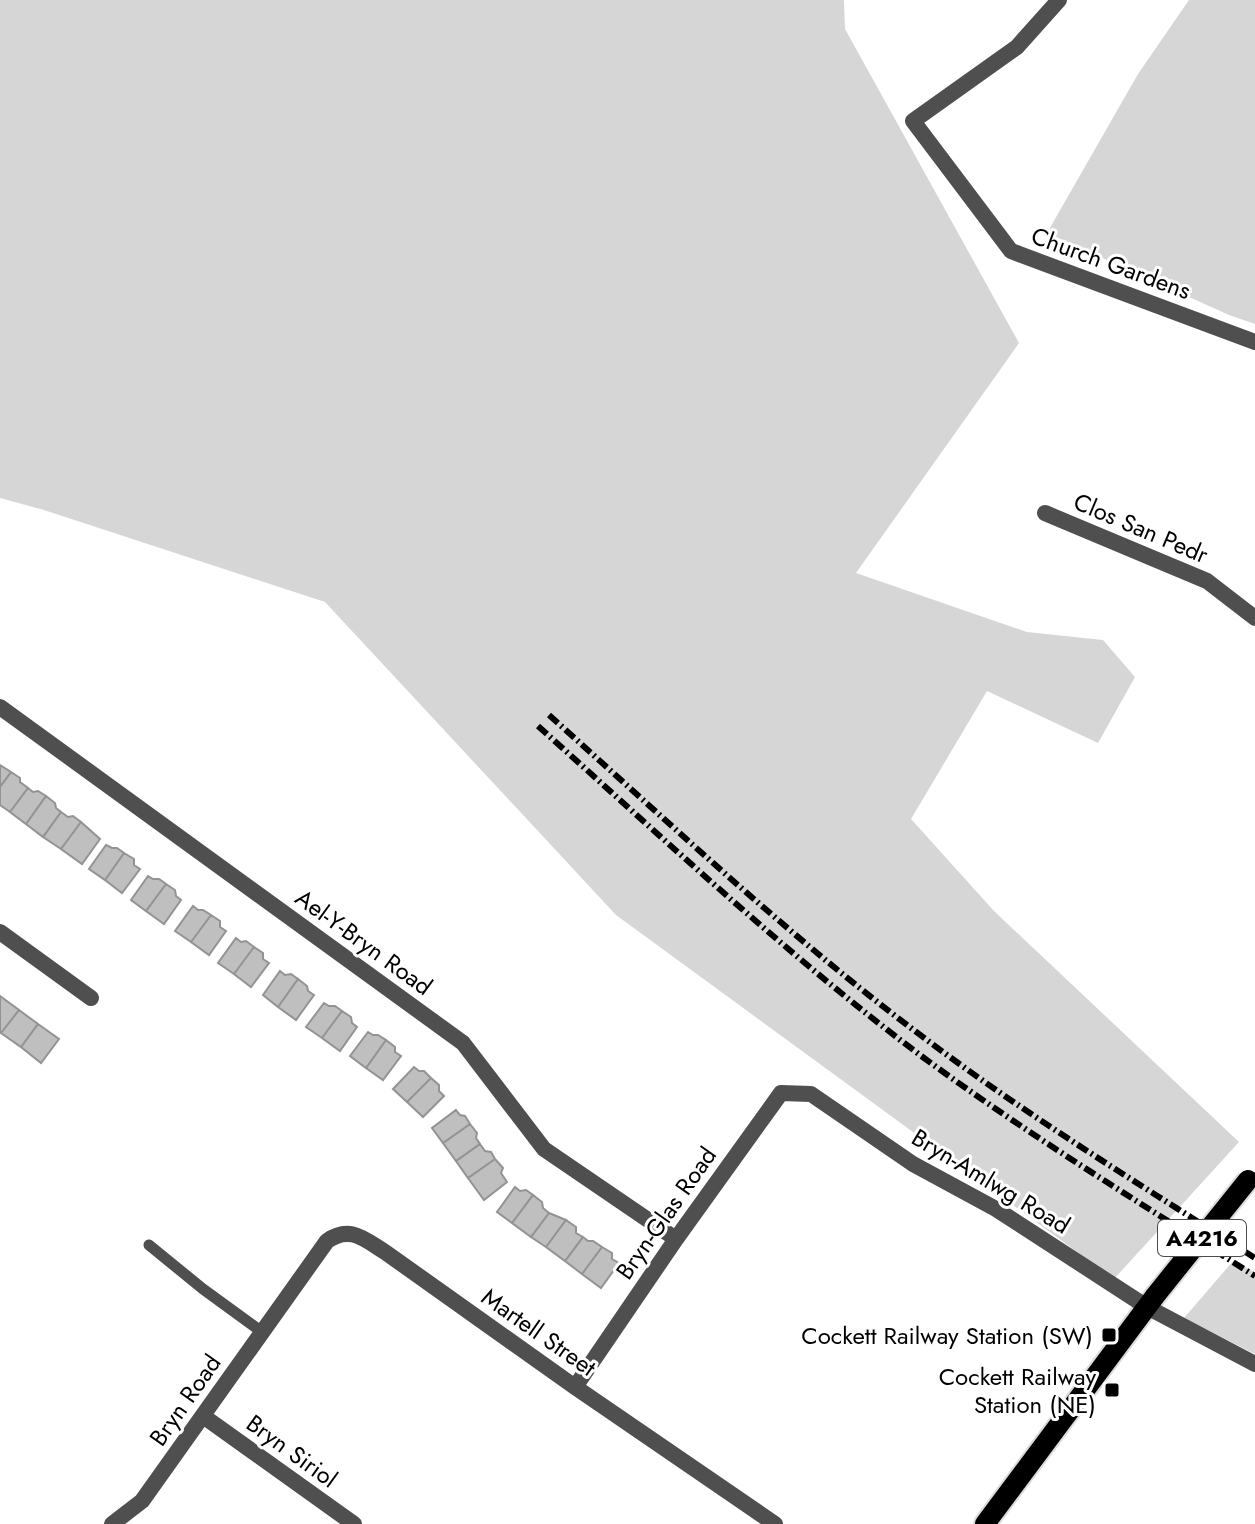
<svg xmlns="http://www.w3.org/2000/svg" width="1255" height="1524" font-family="Jost,sans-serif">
<rect width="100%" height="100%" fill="#fff"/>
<path fill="#d6d6d6" d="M0,0H844L845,29L1019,343L856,573L1027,632L1103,640L1135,677L1098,743L987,691L911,819L994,911L1239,1142L1114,1279L616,915L325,602L44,510L0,498Z
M1189,0H1255V324L1229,315L1047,233L1138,74Z
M1234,1260L1255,1273V1354L1184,1318Z"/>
<path fill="#bfbfbf" stroke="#939393" stroke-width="2" d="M0,765L11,772L0,787Z
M11,772L20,778V782L28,788L10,812L0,805V787Z
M28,788L33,792L38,791L46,796L26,824L10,812Z
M46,796L55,803L56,808L61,812L43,837L26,824Z
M61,812L68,817L73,816L81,822L61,849L43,837Z
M81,822L100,839L82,864L61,849Z
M106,845L112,848H117L124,853L105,880L89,869Z
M124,853L134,859V865L140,869L122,893L105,880Z
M148,876L153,879H159L166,884L146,911L131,900Z
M166,884L175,890L176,896L181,900L164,924L146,911Z
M193,906L198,910H203L211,915L191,942L175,931Z
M211,915L220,921V927L226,931L209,955L191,942Z
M236,938L241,942L246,941L254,947L234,974L218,963Z
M254,947L263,953V959L269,963L251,987L234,974Z
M280,971L285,975L291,974L298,979L278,1007L263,995Z
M298,979L307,986L308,991L314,995L296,1020L278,1007Z
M0,996L19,1010L1,1033L0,1032Z
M324,1003L329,1006H335L342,1011L322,1038L306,1027Z
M19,1010L38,1024L21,1047L1,1033Z
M342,1011L351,1017L352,1023L357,1027L340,1051L322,1038Z
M38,1024L59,1039L41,1063L21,1047Z
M368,1032L373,1035H378L386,1040L366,1068L350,1056Z
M386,1040L395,1047V1052L401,1056L383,1080L366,1068Z
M414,1067L419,1071H424L431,1078L407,1102L393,1089Z
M431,1078L439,1085V1091L444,1096L423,1117L407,1102Z
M456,1110L460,1115L465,1116L470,1124L443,1143L432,1128Z
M470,1124L477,1133L476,1138L480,1144L456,1161L443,1143Z
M480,1144L485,1151L491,1152L495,1159L468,1178L456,1161Z
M495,1159L503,1168L501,1173L507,1182L484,1200L468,1178Z
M515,1187L520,1191L526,1190L533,1195L512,1223L497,1212Z
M533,1195L542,1202L543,1208L549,1213L531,1237L512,1223Z
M549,1213L566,1220L546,1247L531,1237Z
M566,1220L576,1227V1233L583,1237L565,1261L546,1247Z
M583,1237L588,1241H593L602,1247L582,1274L565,1261Z
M602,1247L612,1253V1259L619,1263L601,1288L582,1274Z"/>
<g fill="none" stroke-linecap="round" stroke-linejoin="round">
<defs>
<path id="primary" d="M985,1524L1155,1296"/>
</defs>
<use href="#primary" stroke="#dbdbdb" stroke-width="24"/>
<path stroke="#4f4f4f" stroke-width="11" d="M149,1245L203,1289L262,1332"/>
<path stroke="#4f4f4f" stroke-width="16" d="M1059,0L1017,47L913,121L1011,251L1255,342
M1045,513L1207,581L1255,618
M0,707L463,1043L544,1149L676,1239
M0,932L91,998
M575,1387L676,1239L781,1093L811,1094L913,1164L996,1209L1147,1307L1255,1364
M203,1416L354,1524
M112,1524L142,1501L327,1241C350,1225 364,1239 385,1252L575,1387L775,1524"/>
<use href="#primary" stroke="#000" stroke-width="20"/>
<path stroke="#000" stroke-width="6" stroke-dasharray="12 4 2 4" stroke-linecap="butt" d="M549,715C674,827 796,943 931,1043C1035,1121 1146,1188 1255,1258
M538,726C663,838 786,954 920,1055C1028,1135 1142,1204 1255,1276"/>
<defs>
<path id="primary-bridge" d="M1155,1296L1248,1180"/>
</defs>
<use href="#primary-bridge" stroke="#dbdbdb" stroke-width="24" stroke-linecap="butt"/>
<use href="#primary-bridge" stroke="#000" stroke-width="20"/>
</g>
<g fill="#000" stroke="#fff" stroke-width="3">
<rect x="1101" y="1327" width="16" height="16" rx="4"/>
<rect x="1104" y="1382" width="16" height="16" rx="4"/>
</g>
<g text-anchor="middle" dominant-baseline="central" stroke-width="6" stroke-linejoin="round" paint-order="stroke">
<rect fill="#fff" stroke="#4c4c4c" stroke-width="2" x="1158" y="1220" width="88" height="36" rx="6"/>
<g font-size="22" font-weight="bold" fill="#000">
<text x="1202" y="1238">A4216</text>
</g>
<g font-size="24" fill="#000" stroke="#fff">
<text transform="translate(1111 263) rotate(20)">Church Gardens</text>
<text transform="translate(1141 528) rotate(23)">Clos San Pedr</text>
<text transform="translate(364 942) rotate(36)">Ael-Y-Bryn Road</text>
<text transform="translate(991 1181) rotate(31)">Bryn-Amlwg Road</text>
<text transform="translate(666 1213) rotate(-55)">Bryn-Glas Road</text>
<text transform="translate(539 1332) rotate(35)">Martell Street</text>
<text transform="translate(185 1400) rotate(-55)">Bryn Road</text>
<text transform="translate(292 1451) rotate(36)">Bryn Siriol</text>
</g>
<g font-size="24" fill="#000" stroke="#fff" text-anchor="end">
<text x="1093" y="1335">Cockett Railway Station (SW)</text>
<text x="1096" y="1376">Cockett Railway<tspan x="1096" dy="28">Station (NE)</tspan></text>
</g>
</g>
</svg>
